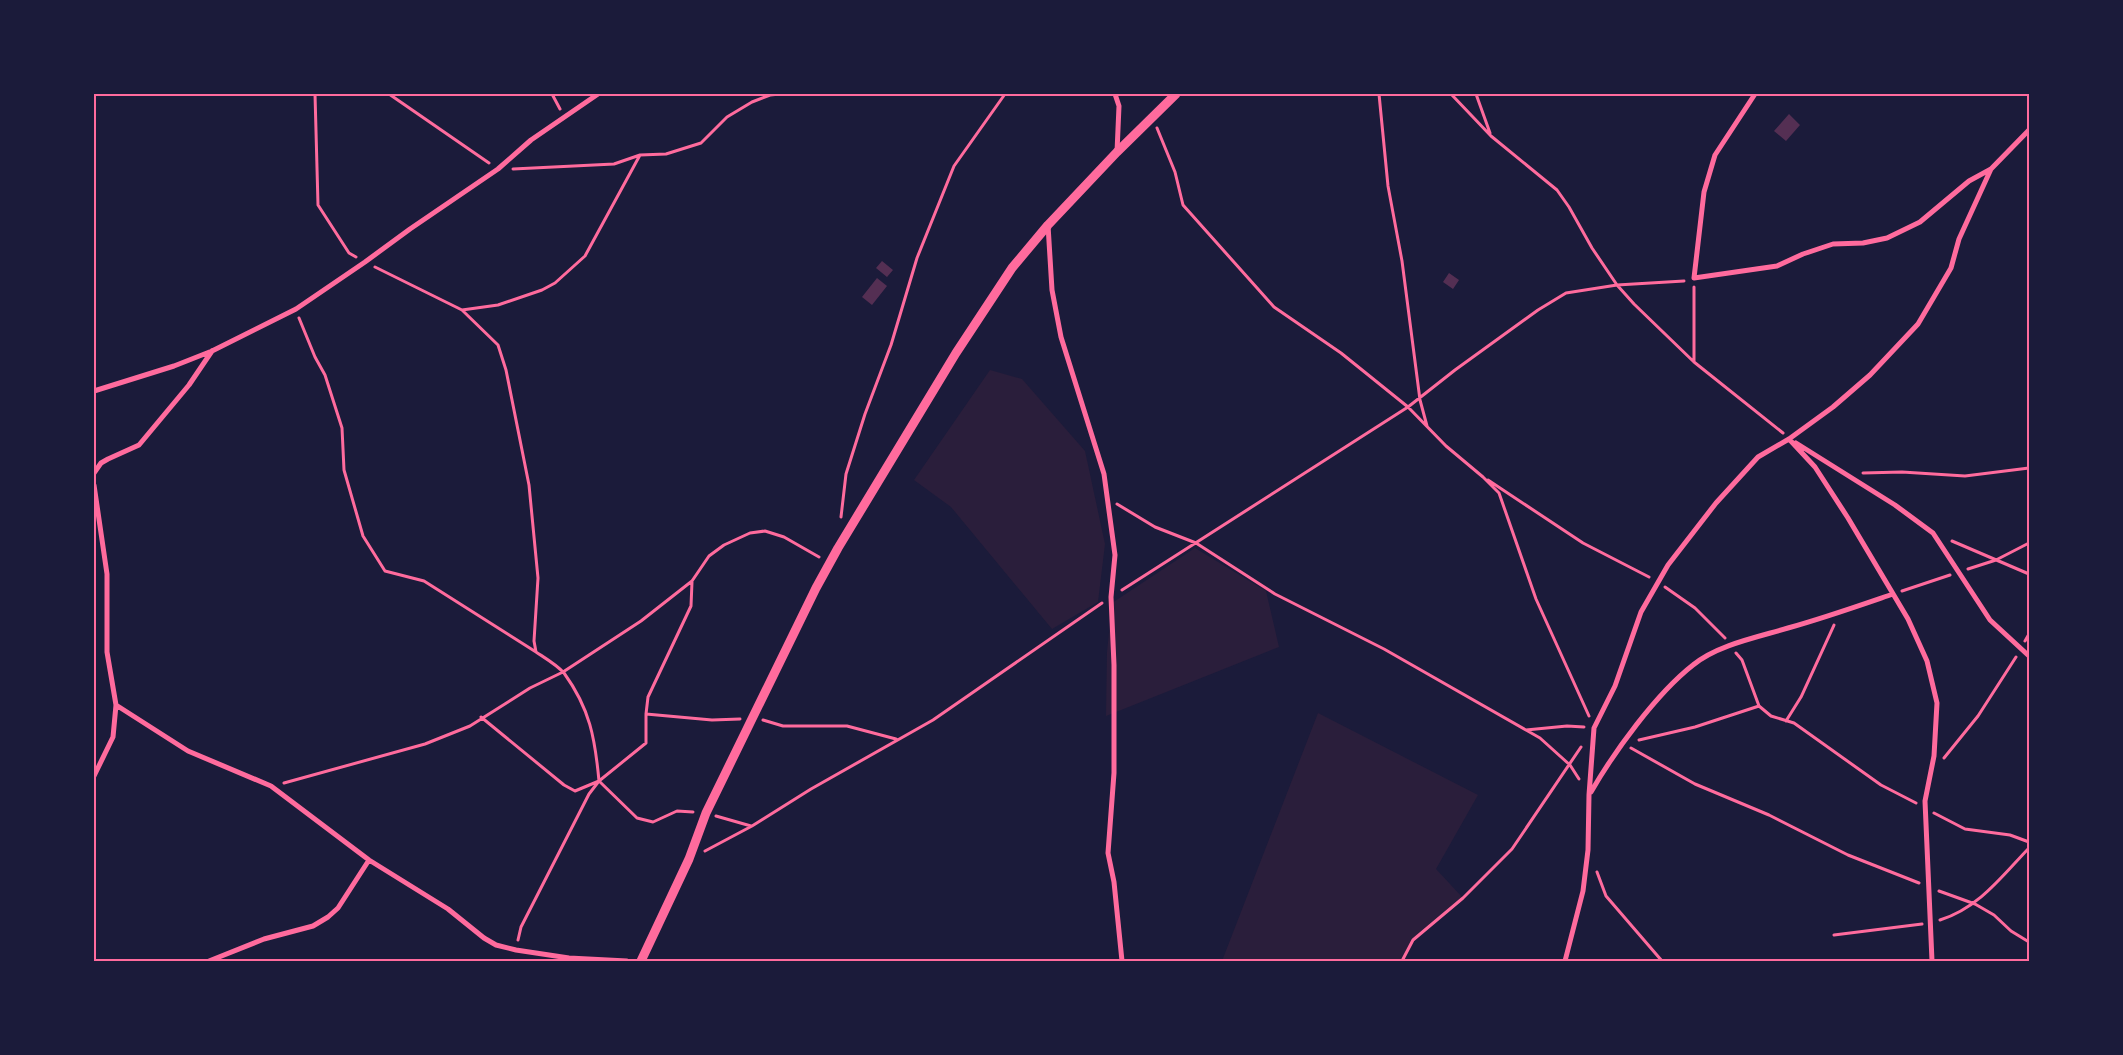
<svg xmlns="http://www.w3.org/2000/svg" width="2123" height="1055" font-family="Rubik,sans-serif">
<rect width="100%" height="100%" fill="#1b1b3a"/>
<path fill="#2a1e3b" d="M990,370L1022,379L1085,451L1105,544L1098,602L1052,629L951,507L914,480Z
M1195,548L1266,591L1279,647L1106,716L1107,652L1112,603Z
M1318,713L1478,795L1436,869L1463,898L1413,940L1402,961H1222Z"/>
<path fill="#542f53" d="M1789,114L1800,125L1786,141L1774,131Z
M882,261L893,270L887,277L876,268Z
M1449,273L1459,280L1453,289L1443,282Z
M877,278L887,286L872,305L862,297Z"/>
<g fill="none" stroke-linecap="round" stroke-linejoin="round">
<path stroke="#ff6b9d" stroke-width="3" d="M315,94L318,205L349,253L356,257
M389,94L489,163
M552,94L560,109
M1379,94L1388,186L1402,261L1420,400L1427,426
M1451,94L1491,136L1557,190L1569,207L1592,248L1617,285L1634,304L1694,362L1783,433
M1476,94L1490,133
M1157,128L1175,172L1183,205L1274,307L1341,353L1408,407L1446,446L1483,477L1499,493L1536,599L1589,716
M513,169L614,164L640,155L666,154L701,143L727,117L752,102L770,95L780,94
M375,267L462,310L498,305L542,290L555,283L585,256L640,155
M462,310L498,345L506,370L529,485L538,578L534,641L536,652C545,658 557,665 564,673C590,709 595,738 599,781
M299,318L315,357L325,375L342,428L344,470L363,536L385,571L424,581L536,652
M1694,362V287
M1863,473L1902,472L1965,476L2029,468
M1488,480L1583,543L1649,577
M1117,504L1155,527L1196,543L1275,594L1384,649L1540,738L1570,765L1579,779
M841,517L846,474L865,414L891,345L917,258L954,166L1005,94
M1952,541L2029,574
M1968,569L1996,560L2029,543
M1665,587L1695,608L1725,638
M1122,590L1408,407L1455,370L1538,310L1566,293L1617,285L1684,281
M1902,591L1950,575
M2025,641L2029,634
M1736,653L1742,660L1759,706L1771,716L1794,723L1881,785L1916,803
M646,714L712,720L740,719
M481,717L564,785L575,791L599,781L637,818L653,822L677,811L693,812
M763,720L783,726H847L896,739
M1786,721L1801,697L1834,625
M1526,730L1567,726L1584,727
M1639,740L1695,727L1759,706
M1631,748L1695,784L1769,815L1848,855L1919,883
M1944,758L1978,716L2016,657
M284,783L425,744L470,726L530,688L563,672L641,621L692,581L709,556L724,545L750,533L765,531L784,537L819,557
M1934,813L1965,829L2010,835L2029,842
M716,816L751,826
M705,851L752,826L811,789L933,720L1102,603
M1597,872L1606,896L1662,961
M1939,891L1975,904L1994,915L2011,931L2029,942
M1940,920C1979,908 2002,876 2029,848
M1834,935L1922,924
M518,940L521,927L589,794L599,781L646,743V714L648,697L691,606L692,582
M1402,961L1413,940L1463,898L1512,849L1581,747"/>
<path stroke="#ff6b9d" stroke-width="5" d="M1115,94L1119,106L1117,152
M1755,94L1715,155L1704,192L1694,278L1777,266L1803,254L1833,244L1863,243L1887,238L1920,222L1969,181L1991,169L2029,130
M1048,225L1052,290L1061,337L1104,474L1115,555L1111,597L1114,665V773L1108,853L1114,882L1122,961
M94,391L174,366L212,351L296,309L365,262L410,229L498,169L531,140L598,94
M1789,439L1815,467L1848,518L1908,619L1927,661L1937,703L1934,756L1925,801L1932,961
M1796,443L1895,505L1933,533L1990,620L2029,656
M94,473L101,463L108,459L139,445L189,385L212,351
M94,485L107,574V652L116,705L113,737L94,776
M116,705L188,751L271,786L369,860L448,909L484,938L496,945L516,950L569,958L627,961
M1591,792C1614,752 1656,694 1693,665C1717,645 1758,637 1788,628C1824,618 1858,606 1893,594
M209,961L264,939L313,926L328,917L338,908L369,860
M1565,961L1583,891L1588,850L1589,795L1594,728L1615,686L1641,612L1668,565L1716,503L1758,457L1789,439L1833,407L1870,375L1918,324L1951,268L1959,239L1991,169"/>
<path stroke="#ff6b9d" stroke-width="9" d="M641,961L689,859L706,813L816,588L838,548L956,353L1012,268L1048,225L1117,152L1176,94"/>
</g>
<rect width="2123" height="1055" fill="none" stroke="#1b1b3a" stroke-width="190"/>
<rect x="95" y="95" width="1933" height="865" fill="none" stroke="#ff6b9d" stroke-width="2"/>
</svg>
